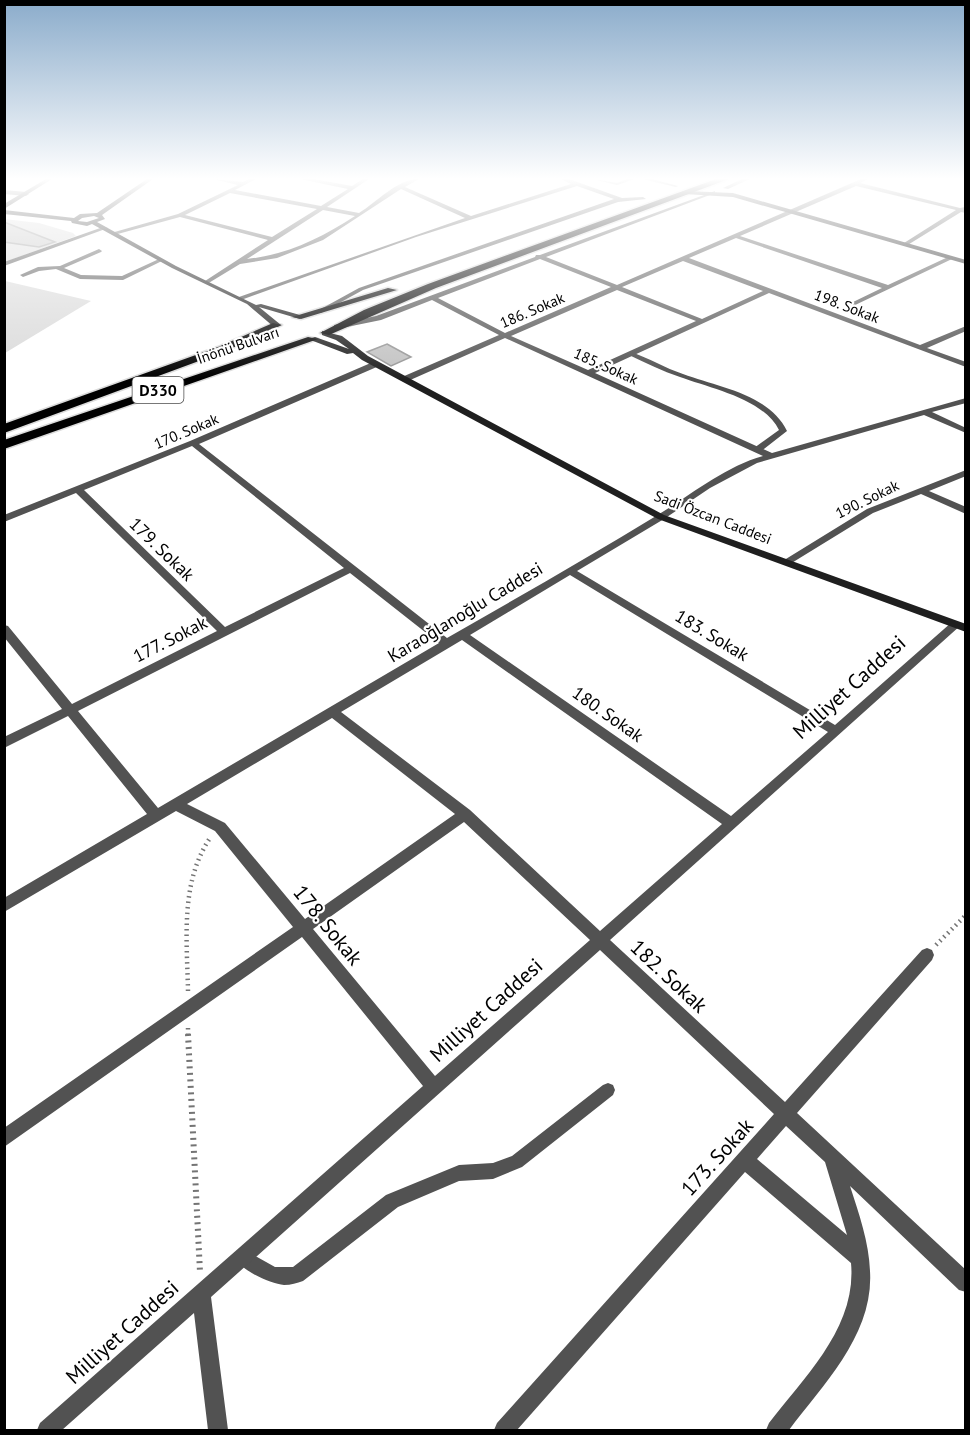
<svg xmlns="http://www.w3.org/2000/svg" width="970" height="1435" font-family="'PT Sans',sans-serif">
<rect width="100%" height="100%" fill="#fff"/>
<path fill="#d9d9d9" d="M4,219L39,223L73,233L76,236L5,262Z
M5,281L91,301L5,353Z"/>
<path fill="#c2c2c2" stroke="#969696" stroke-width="1.5" d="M4,222L55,242L39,247L4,242Z
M387,344L411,357L391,366L367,352Z"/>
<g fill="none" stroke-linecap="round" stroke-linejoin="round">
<defs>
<path id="highway" d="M716,179H729L436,288L329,335L320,333L364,310L428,284Z
M388,288L397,290L301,319L292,317Z
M273,323L282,325L226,351L4,433V424L218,347Z
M308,337L318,339L4,449V440Z"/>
</defs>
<use href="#highway" stroke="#dbdbdb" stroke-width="3"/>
<path stroke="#747474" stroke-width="4.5" stroke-dasharray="1.5 4" stroke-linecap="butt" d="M936,945L966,915
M188,991C187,939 180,883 210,838
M188,1028V1036"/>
<path stroke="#747474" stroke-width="6" stroke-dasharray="2 4.5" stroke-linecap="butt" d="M188,1034L200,1272"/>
<path fill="#525252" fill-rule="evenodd" d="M593,179L617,183L627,179H635L617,185Z
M642,179H652L678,186L676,187Z
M99,249L102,251L101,252L64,268L81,275L122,276L159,259L164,260L123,280L80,279L56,269L39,271L23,277L20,275L38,267L60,266Z
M631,352C649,358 665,368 683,374C718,387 769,394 787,431L760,452H754V448L779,430C764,399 710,388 680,377C662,371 646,363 629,355V353Z
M608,1083L613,1085L615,1090L613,1095L522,1167L493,1179L459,1181L398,1207L303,1281C297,1283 291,1285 284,1285C270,1284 240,1270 235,1257L237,1251L243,1249L275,1267H293L386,1195L459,1165L493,1163L512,1156L603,1085Z"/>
<path fill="#525252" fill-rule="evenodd" d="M213,179L243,182L249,179H256L235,190L321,206L348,189L300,179H314L352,186L363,179H369L327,207L359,213C377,202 397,179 419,179L405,187L471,216L571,184L561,179H569L622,198L643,197L646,199L618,202L363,290L321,313L319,312V310L359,288L614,199L577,186L416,237L241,300L239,299V297L465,218L401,189L323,240L277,258L240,264L207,284L204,282L205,281L268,240L180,217L114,235L111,233L178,214L238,185ZM230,193L317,209L272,237L185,215ZM323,210L355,216C321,238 287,255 247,259Z
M742,179H750L728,189L723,188Z
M861,179H868L860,183L960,208L965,207L966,213L961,212L906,246L904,243L956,210L856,186L740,236L888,285L948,257H952V259L853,306L851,305V303L882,288L736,238L689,258L920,345L966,326V331L927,348L966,362V367L769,293L595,373L772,453L966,398V403L932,412L966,428V433L924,415L757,463L710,488L664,519L577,571L835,725L952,622H960L961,625L610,940L785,1102L922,950L927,948L932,950L934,955L932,960L797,1113L966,1270V1292L959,1290L850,1186C859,1214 869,1242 870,1271C874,1334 824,1384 789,1430H766L769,1423C805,1376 857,1327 851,1263L745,1172L517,1430H494L497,1423L774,1114L600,950L211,1297L228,1430H208L194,1313L62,1430H37L40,1423L423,1086L302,937L4,1147V1128L293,927L215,831L176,811L4,912V898L147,814L68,716L4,748V737L62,709L4,637V625L8,626L72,704L217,631L76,493L4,522V515L190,441L373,362H379V366L199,444L447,638C517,598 587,558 656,516C691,495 724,467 763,456L505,338L408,381H402V377L499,335L432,300L381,320L337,329H334V325L376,316L535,257L536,255H540L715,191V193L546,257L617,285ZM540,259L611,287L505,333L438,298ZM683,261L763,291L702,319L622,287ZM617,290L696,321L588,370L511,336ZM192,446L344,568L225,627L84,490ZM350,573L439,643L158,808L78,711ZM570,575L828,732L731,816L470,635ZM462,640L722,824L600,931L470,810L341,712ZM332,718L455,814L305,919L225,823L187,804ZM464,822L590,940L435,1076L313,929ZM786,1126L825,1162L847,1235L757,1159Z
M4,190L26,192L29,194L26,196L4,194Z
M103,227L108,228L4,266V262Z
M966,470V476L929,491L966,507V514L921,494L873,513L790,564H782L781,562L867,509Z"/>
<path fill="#1f1f1f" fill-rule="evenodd" d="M46,179H52L4,209V204Z
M147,179H153L102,215L105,219L97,222L176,266L256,305L261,304L300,315V319L259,307L281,325L274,327L247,304L172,268L92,224L87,226L72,223L71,221L4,214V210L74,218L80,214L97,213ZM94,216L99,218L87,222L78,221L82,218Z
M687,191L733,193L966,260V264L733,197L685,194Z
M322,331L342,336L368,356L664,515L966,624V632L658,519L362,360L353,353L347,354L308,339L315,337L349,349L336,340L322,335Z"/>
<use href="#highway" fill="#000" fill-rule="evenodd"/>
</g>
<linearGradient id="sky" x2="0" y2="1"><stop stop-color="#8baccb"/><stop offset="0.47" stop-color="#fff"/><stop offset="1" stop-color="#fff" stop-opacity="0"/></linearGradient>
<rect width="970" height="380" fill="url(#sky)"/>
<g text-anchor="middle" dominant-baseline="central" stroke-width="4.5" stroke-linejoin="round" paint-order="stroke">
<g font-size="15" fill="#000" stroke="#fff">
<text transform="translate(847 306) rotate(21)">198. Sokak</text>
<text transform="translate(532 310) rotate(-23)">186. Sokak</text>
<text transform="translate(238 345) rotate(-19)">İnönü Bulvarı</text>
<text transform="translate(606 366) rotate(24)">185. Sokak</text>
<text transform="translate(186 431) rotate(-23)">170. Sokak</text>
<text transform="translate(867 499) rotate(-26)">190. Sokak</text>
<text transform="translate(713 517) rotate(21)">Sadi Özcan Caddesi</text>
</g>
<rect fill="#fff" stroke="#4c4c4c" stroke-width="1.5" x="132.5" y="377" width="51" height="26" rx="4.5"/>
<g font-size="16" font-weight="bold" fill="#000">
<text x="158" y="390">D330</text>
</g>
<g font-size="18" fill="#000" stroke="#fff">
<text transform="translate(162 549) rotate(44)">179. Sokak</text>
<text transform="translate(465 612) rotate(-31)">Karaoğlanoğlu Caddesi</text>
<text transform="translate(712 635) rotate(31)">183. Sokak</text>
<text transform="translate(170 639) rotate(-27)">177. Sokak</text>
<text transform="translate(608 714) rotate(35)">180. Sokak</text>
</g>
<g font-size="21" fill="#000" stroke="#fff">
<text transform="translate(849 687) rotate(-42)">Milliyet Caddesi</text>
<text transform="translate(328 925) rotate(51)">178. Sokak</text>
<text transform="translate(669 976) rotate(43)">182. Sokak</text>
<text transform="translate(486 1010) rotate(-42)">Milliyet Caddesi</text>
<text transform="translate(717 1157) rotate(-48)">173. Sokak</text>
<text transform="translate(122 1332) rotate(-42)">Milliyet Caddesi</text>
</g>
</g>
<rect width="970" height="1435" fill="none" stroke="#000000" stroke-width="12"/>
</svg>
